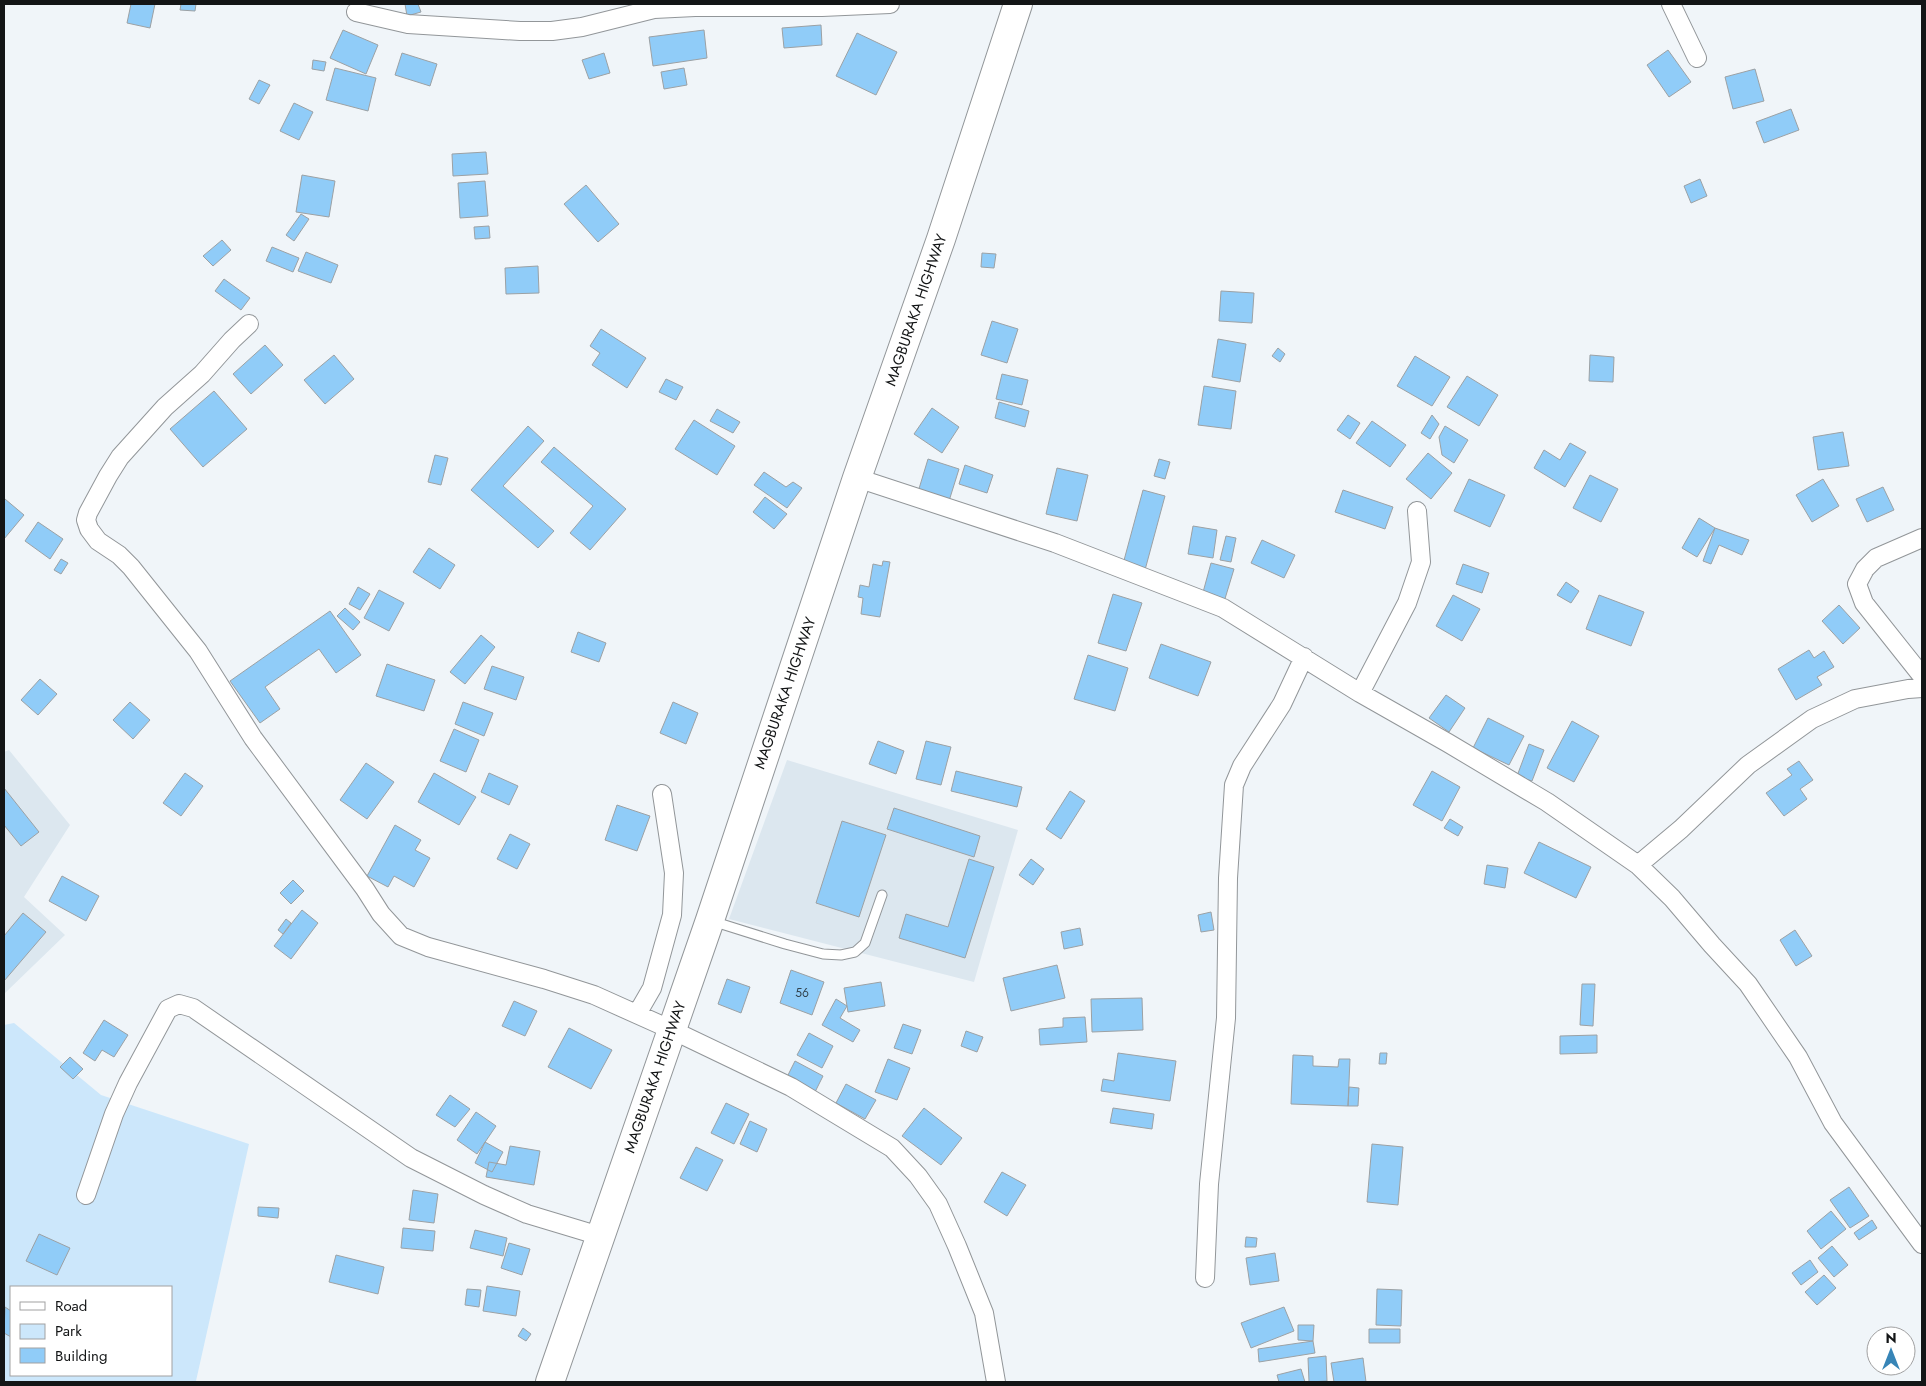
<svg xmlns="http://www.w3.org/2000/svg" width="1926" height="1386" font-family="Jost,sans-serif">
<rect width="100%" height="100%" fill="#f0f5f9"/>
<path fill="#dce7ef" d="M9,750L70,825L24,897L65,935L4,994V752Z
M787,760L1018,830L974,982L729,919Z"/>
<path fill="#cce7fb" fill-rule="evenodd" d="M14,1023L101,1095L249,1144L196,1381L4,1382V1025ZM11,1287H171V1375H11Z"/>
<path fill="#90ccf8" stroke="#9ca1a4" d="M131,4H155L150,28L127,23Z
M181,4H196L195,11L180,10Z
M405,4H418L421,12L407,16Z
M821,25L822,45L784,48L782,28Z
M343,30L378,45L366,74L330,58Z
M704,30L707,58L653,66L649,37Z
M857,33L897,52L876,95L836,76Z
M1668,50L1691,82L1669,97L1647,65Z
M402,53L437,64L430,86L395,75Z
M604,53L610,73L589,79L582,60Z
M313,60L326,62L324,71L312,69Z
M335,68L376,78L368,111L326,100Z
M684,68L687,85L664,89L661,72Z
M1755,69L1764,101L1733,109L1725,77Z
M259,80L270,85L259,104L249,99Z
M294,103L313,112L299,140L280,131Z
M1791,109L1799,130L1764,143L1756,122Z
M486,152L488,174L453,176L452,154Z
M302,175L335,181L329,217L296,212Z
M1700,179L1707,196L1691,203L1684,186Z
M485,181L488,216L460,218L458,183Z
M586,185L619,224L598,242L564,204Z
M301,214L309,219L294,241L286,235Z
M489,226L490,238L475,239L474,227Z
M222,240L231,250L213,266L203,256Z
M272,247L299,258L293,272L266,261Z
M306,252L338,265L331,283L298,271Z
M982,253L996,254L994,268L981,267Z
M538,266L539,293L506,294L505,268Z
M224,279L250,298L241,310L215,291Z
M1221,291L1254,293L1252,323L1219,321Z
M992,321L1018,329L1007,363L981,355Z
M601,329L646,358L627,388L592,365L600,353L590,346Z
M1218,339L1246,344L1240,382L1212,377Z
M265,345L283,365L251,394L233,374Z
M1278,348L1285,354L1280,362L1272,356Z
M334,355L354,379L325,404L304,380Z
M1590,355L1614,357L1613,382L1589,381Z
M1415,356L1450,377L1432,406L1397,386Z
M1002,374L1028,380L1022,405L996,399Z
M1467,376L1498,395L1479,426L1447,407Z
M666,379L683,387L676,400L659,392Z
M1204,386L1236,391L1231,429L1198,425Z
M214,391L247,429L203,467L170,429Z
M999,402L1029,411L1025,427L995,418Z
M932,408L959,427L942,453L914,434Z
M717,409L740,422L733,433L710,421Z
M1348,415L1360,423L1350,439L1337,430Z
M1432,415L1439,424L1430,439L1421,433Z
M694,420L735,446L717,475L675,449Z
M1372,421L1406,445L1390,467L1356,443Z
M528,426L544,441L503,486L554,531L538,548L471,490Z
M1445,426L1468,440L1454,463L1442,455L1439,437Z
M1843,432L1849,466L1818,470L1813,437Z
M1570,443L1586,452L1565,487L1534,468L1544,450L1560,460Z
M554,447L626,509L590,550L570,533L593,506L541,462Z
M1428,453L1452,473L1431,499L1406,479Z
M435,455L448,458L441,485L428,482Z
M928,459L959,469L949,501L918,492Z
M1159,459L1170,462L1165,479L1154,476Z
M965,465L993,475L987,493L959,484Z
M1057,468L1088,475L1077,521L1046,514Z
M764,472L786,487L793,482L802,488L787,508L754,485Z
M1590,475L1618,489L1601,522L1573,508Z
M1469,479L1505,495L1490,527L1454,511Z
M1823,479L1839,506L1812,522L1796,495Z
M1883,487L1894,510L1867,522L1856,499Z
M1143,490L1165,496L1145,570L1123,564Z
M1343,490L1393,507L1385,529L1335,512Z
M765,497L787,514L774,529L753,512Z
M5,499L24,515L4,539V501Z
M1699,518L1715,528L1697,557L1682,548Z
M38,522L63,539L50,559L25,541Z
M1193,526L1217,530L1213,558L1188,554Z
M1715,528L1749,540L1742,555L1719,545L1711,564L1703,561Z
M1226,536L1236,538L1231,562L1220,560Z
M1262,540L1295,555L1284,578L1251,563Z
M429,548L455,565L440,589L413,572Z
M61,559L68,563L61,574L54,570Z
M883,561L890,562L880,617L861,614L863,598L858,597L860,585L869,587L873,564L882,566Z
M1211,563L1234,569L1224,602L1202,596Z
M1463,564L1489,573L1482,593L1456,584Z
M1566,582L1579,591L1571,603L1557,595Z
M358,587L370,594L360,610L349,604Z
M379,590L404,603L389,631L364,618Z
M1113,594L1142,603L1126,651L1098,643Z
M1453,595L1480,609L1462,641L1436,626Z
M1599,595L1644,612L1631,646L1586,629Z
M1839,605L1860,628L1843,644L1822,621Z
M345,608L360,622L353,630L337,616Z
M330,611L361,655L336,673L319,649L265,687L280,709L260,723L230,681Z
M578,632L606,643L599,662L571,652Z
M481,635L495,647L465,684L450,672Z
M1161,644L1211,662L1198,696L1149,678Z
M1809,650L1814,658L1824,651L1834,667L1817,677L1822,685L1796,700L1778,669Z
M1088,655L1128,668L1115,711L1074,699Z
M387,664L435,680L424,711L376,696Z
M492,666L524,677L516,700L484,689Z
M40,679L57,694L38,715L21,700Z
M1446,695L1465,708L1449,732L1429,718Z
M130,702L150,720L133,739L113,720Z
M463,702L493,713L484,736L455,724Z
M673,702L698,713L686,744L660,733Z
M1488,718L1524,736L1509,765L1473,748Z
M1572,721L1599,736L1574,782L1547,768Z
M454,729L479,740L466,772L440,761Z
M878,741L904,751L896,774L869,764Z
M926,741L951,747L941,785L916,779Z
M1529,744L1544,750L1532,781L1517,776Z
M1799,761L1813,780L1800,789L1807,799L1784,816L1766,793L1792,775L1787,769Z
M366,763L394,782L367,819L340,800Z
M956,771L1022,787L1017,807L951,791Z
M1432,771L1460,787L1442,821L1413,805Z
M185,773L203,786L181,816L163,803Z
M434,773L476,797L459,825L418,802Z
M489,773L518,786L509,805L481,792Z
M4,788L39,832L21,846L4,825Z
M1070,791L1085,801L1061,839L1046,829Z
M617,805L650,816L637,851L605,840Z
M894,808L980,836L974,857L887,829Z
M1450,819L1463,827L1458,836L1444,828Z
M842,821L886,835L859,917L816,903Z
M395,825L421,840L415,850L430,858L414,887L394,876L388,887L367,876Z
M510,834L530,844L517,869L497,859Z
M1539,842L1591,867L1576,898L1524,873Z
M969,859L994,867L965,958L899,938L906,914L948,927Z
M1031,859L1044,869L1033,885L1019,875Z
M1487,865L1508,868L1505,888L1484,884Z
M62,876L99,896L86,921L49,901Z
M293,880L304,891L291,904L280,893Z
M302,910L318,923L291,959L274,946Z
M1211,912L1214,930L1201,932L1198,915Z
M23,913L46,932L4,981V936Z
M286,919L291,923L283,934L278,930Z
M1080,928L1083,945L1064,949L1061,932Z
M1795,930L1812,956L1796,966L1780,940Z
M1057,965L1065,998L1011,1011L1003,978Z
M791,970L824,982L812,1015L780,1003Z
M727,979L750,987L741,1013L718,1004Z
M881,982L885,1006L848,1012L844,988Z
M1582,984H1595L1593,1026L1580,1025Z
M1142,998L1143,1030L1092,1032L1091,999Z
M836,999L847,1006L840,1018L860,1030L853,1042L822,1025Z
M514,1001L537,1011L525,1036L502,1026Z
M1085,1017L1087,1042L1040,1045L1039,1029L1063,1027V1018Z
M104,1020L128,1035L114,1057L102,1050L95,1061L83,1053Z
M903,1024L921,1030L912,1054L894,1048Z
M569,1028L612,1050L591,1089L548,1067Z
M966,1031L983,1037L977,1052L961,1046Z
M809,1033L833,1046L822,1068L797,1055Z
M1597,1035V1053L1560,1054V1036Z
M1118,1053L1176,1061L1170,1101L1101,1091L1103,1079L1114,1081Z
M1380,1053H1387L1386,1064H1379Z
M1293,1055L1313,1056V1066L1338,1067L1339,1059H1350L1348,1106L1291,1104Z
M70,1057L83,1069L73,1079L60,1067Z
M888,1059L910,1068L897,1100L875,1092Z
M795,1061L823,1076L815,1092L787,1077Z
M846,1084L876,1100L865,1119L836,1103Z
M1349,1087L1359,1088L1358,1106H1348Z
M450,1095L470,1109L455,1127L436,1115Z
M726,1103L749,1114L734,1144L711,1133Z
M924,1108L962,1138L941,1165L902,1136Z
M1113,1108L1154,1114L1152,1129L1110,1123Z
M476,1112L496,1126L477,1154L457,1140Z
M750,1121L767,1129L757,1152L740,1144Z
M485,1142L503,1152L492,1172L475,1163Z
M1372,1144L1403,1147L1398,1205L1367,1202Z
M510,1146L540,1151L534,1185L486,1177L489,1162L506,1165Z
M696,1147L723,1160L707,1191L680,1178Z
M1002,1172L1026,1185L1007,1216L984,1202Z
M1849,1187L1869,1216L1850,1228L1830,1200Z
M413,1190L438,1194L434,1223L409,1220Z
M258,1207L279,1208L278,1218L258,1216Z
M1831,1211L1846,1229L1821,1249L1807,1231Z
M1872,1220L1877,1228L1859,1240L1854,1233Z
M403,1228L435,1231L433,1251L401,1248Z
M475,1230L507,1238L503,1256L470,1248Z
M39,1234L70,1248L57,1275L26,1261Z
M1246,1237L1257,1238L1256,1247H1245Z
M509,1243L530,1249L522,1275L501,1268Z
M1832,1246L1848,1265L1834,1277L1818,1258Z
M1275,1253L1279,1281L1250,1285L1246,1258Z
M336,1255L384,1267L378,1294L329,1282Z
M1810,1260L1818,1272L1801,1285L1792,1273Z
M1824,1275L1836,1288L1817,1305L1805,1292Z
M487,1286L520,1291L516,1316L483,1311Z
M467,1289L481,1290L479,1307L465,1305Z
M1377,1289L1402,1290L1401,1326L1376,1325Z
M5,1307L11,1311V1337L4,1333Z
M1284,1307L1294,1331L1251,1348L1241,1323Z
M1298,1325H1314L1313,1341L1298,1340Z
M523,1328L531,1334L526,1341L518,1336Z
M1369,1329H1400V1343H1369Z
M1313,1341L1315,1353L1259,1362L1258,1349Z
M1326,1356L1327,1381L1309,1382L1308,1358Z
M1363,1358L1366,1382H1334L1331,1363Z
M1301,1369L1305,1382H1279L1277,1375Z"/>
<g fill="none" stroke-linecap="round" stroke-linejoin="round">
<defs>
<path id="lane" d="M712,921L785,944L823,954L841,955L855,952L865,943L882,895"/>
<path id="street" d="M1671,4L1697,58
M356,12L408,24L520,31H552L582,27L654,9L695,7H822L890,4
M249,324L232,340L202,374L165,407L120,457L108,476L88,513L86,520L89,529L98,541L119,555L131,567L198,651L253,738L365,889L381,914L401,936L428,947L544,979L594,995L672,1030L791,1087L892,1148L918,1176L938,1204L957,1246L984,1313L996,1382
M857,478L1055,543L1223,608L1360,693L1448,743L1547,802L1638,865L1672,898L1712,945L1748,984L1798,1057L1833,1123L1922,1244
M1922,538L1876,558L1865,569L1857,584L1864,603L1922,676
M1360,693L1407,603L1421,562L1417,511
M1638,865L1681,829L1748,765L1812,719L1855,699L1908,689L1922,688
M637,1014L652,988L672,915L674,873L662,794
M86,1195L114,1114L128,1083L168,1009L179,1004L193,1008L411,1158L484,1195L527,1214L600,1236
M1205,1278L1209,1184L1226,1018L1228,878L1234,785L1242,766L1282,704L1304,657"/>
<path id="primary" d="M550,1382L710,920L857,478L941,239L1018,4"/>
</defs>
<use href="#lane" stroke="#929699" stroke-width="11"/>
<use href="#street" stroke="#929699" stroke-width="20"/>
<use href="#primary" stroke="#929699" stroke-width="30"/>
<use href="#lane" stroke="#fff" stroke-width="9"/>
<use href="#street" stroke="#fff" stroke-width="18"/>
<use href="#primary" stroke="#fff" stroke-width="28"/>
</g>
<g text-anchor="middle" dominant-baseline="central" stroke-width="4" stroke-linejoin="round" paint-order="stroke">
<g font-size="12" fill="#32434e">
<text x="802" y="993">56</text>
</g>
<g font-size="15" fill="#131516" stroke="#fff">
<text transform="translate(916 310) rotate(-71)">MAGBURAKA HIGHWAY</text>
<text transform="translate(785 693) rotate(-71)">MAGBURAKA HIGHWAY</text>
<text transform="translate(655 1077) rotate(-71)">MAGBURAKA HIGHWAY</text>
</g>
</g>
<rect width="1926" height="1386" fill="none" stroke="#131516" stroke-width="10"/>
<rect x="10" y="1286" width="162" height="90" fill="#ffffff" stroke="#a1a1a2"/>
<rect x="20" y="1302" width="25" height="8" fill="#ffffff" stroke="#a1a1a2"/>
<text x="55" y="1311" font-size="15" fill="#131516">Road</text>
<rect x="20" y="1324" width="25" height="15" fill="#cce7fb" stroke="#a1a1a2"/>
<text x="55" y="1336" font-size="15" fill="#131516">Park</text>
<rect x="20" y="1348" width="25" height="15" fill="#90ccf8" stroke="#a1a1a2"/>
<text x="55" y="1361" font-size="15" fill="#131516">Building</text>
<g transform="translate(1891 1351)"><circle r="24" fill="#ffffff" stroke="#a1a1a2"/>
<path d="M0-4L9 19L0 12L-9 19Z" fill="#3785b7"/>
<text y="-8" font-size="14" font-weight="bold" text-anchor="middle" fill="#131516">N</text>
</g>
</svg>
